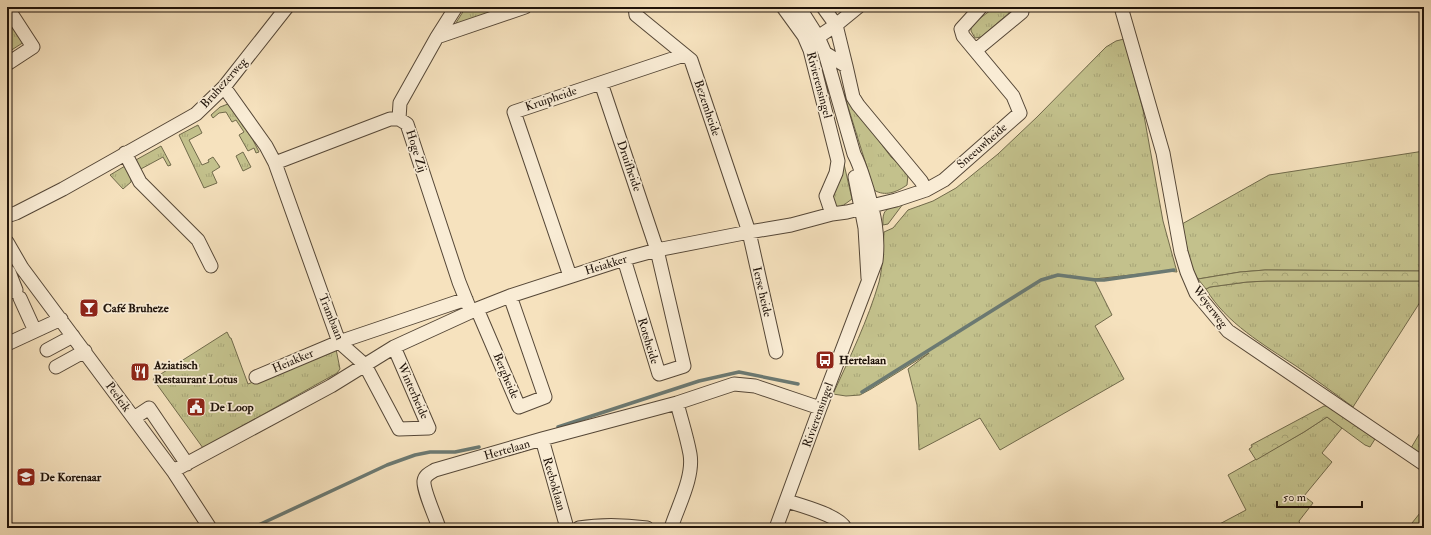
<svg xmlns="http://www.w3.org/2000/svg" width="1431" height="535" font-family="'IM FELL Double Pica',serif">
<defs>
<pattern id="grass-tufts" width="24" height="20" patternUnits="userSpaceOnUse"><rect width="24" height="20" fill="#c3c18c"/><path d="M3 7l-1-3M5 7V3M7 7l1-3M15 17l-1-3M17 17v-4M19 17l1-3" fill="none" stroke="#a7a577"/></pattern>
<pattern id="forest-crowns" width="20" height="18" patternUnits="userSpaceOnUse"><rect width="20" height="18" fill="#c3c18c"/><path d="M2 6a3 3 0 1 1 6 0M12 15a3 3 0 1 1 6 0" fill="none" stroke="#a7a577"/></pattern>
</defs>
<rect width="100%" height="100%" fill="#f6e2be"/>
<filter id="stains"><feTurbulence type="fractalNoise" baseFrequency=".005" numOctaves="4"/><feColorMatrix values="0 0 0 0 .2 0 0 0 0 .09 0 0 0 0 .02 0 0 0 .5 -.17"/></filter>
<radialGradient id="worn" r=".72"><stop offset=".6" stop-color="#630" stop-opacity="0"/><stop offset="1" stop-color="#630" stop-opacity=".3"/></radialGradient>
<path fill="url(#grass-tufts)" stroke="#716a4b" d="M466,7H508L454,26Z
M995,7L1011,8L1009,13L981,37L975,38L971,31V25Z
M7,12L24,42L7,53Z
M1124,39L1143,110L1163,221L1177,272L1167,271L1094,279L1112,315L1095,326L1124,379L1000,450L980,418L919,450L917,405L908,369L929,353L871,389L860,395L846,396L833,394C850,357 868,320 879,282C883,266 883,248 884,232L893,228L908,210L933,201L956,188L998,154L1037,117L1106,47L1116,41Z
M844,94L891,157L901,166L908,175L907,185C897,192 885,197 874,190Z
M228,104L253,140L259,152L256,153L254,148L248,151L239,135L244,132L236,120L232,122L226,112L219,113L213,118L211,115L220,107Z
M198,125L202,133L189,140L202,165L209,162L208,160L213,157L220,167L212,172L217,183L204,188L179,135Z
M161,146L171,165L168,166L163,157L139,170L134,161Z
M1424,151V271L1265,270L1240,272L1198,279L1191,267L1182,224L1269,175Z
M243,152L251,167L243,171L236,156Z
M844,164L852,199L841,207H834L832,204C834,190 840,178 844,164Z
M125,166L131,177V182L123,189L110,175Z
M903,204L888,224L883,225C882,207 888,209 903,204Z
M1267,281H1424V296L1353,407C1334,393 1315,379 1296,366C1264,345 1226,323 1206,289L1210,287L1247,282Z
M227,332L230,338H231L248,384L336,349L340,369L337,373L203,448L153,379Z
M1327,417L1342,428L1322,453L1332,462L1304,496L1313,503L1299,521L1301,528H1212L1246,510L1228,475L1304,432Z
M1424,426V458L1411,448Z
M1424,508V528H1408Z"/>
<path fill="url(#forest-crowns)" stroke="#716a4b" d="M1265,270L1424,271V281H1267L1247,282L1210,287L1206,289L1198,279L1240,272Z
M1324,406H1328L1375,439L1370,447L1365,445L1327,417L1304,432L1256,460L1249,449L1252,447L1251,445Z"/>
<g fill="none" stroke-linecap="round" stroke-linejoin="round">
<path stroke="#6b7972" stroke-width="3.5" d="M862,392L1041,280L1058,275L1096,280H1104L1174,270
M558,427L699,381L739,372L798,384
M252,528L387,465L415,455L430,452H455L479,447"/>
<defs>
<path id="minor" d="M635,7L636,15L691,60L749,232L776,352
M783,7L804,36L810,50L838,161L836,173L826,196L832,214
M823,7L836,25L846,66
M1121,7L1163,153L1181,252L1187,272L1196,293L1228,331L1424,464
M437,37L525,7
M818,37L836,25L858,7
M976,50L1022,12V7
M825,53L846,66L853,97L858,105L921,181L926,190
M7,64L33,47L7,7
M601,83L657,250L684,366L659,374L624,259
M224,87L266,146L275,163L339,342L365,365L399,429L429,428L394,347
M399,119L400,103L437,37L456,7
M125,153L140,182L198,240L211,266
M275,163L390,119H399L407,124L459,282L471,312
M855,177L865,228L868,278
M7,216L16,213L63,189L196,114L224,87L287,7
M7,242L22,268L173,471L210,528
M570,276L514,112L684,55
M7,293L16,290L9,272
M20,298L35,331
M477,309L519,407L545,397L510,296
M7,344L61,319
M47,350L73,336
M56,367L85,351
M256,377L339,342L466,299
M134,418L149,408L187,464
M542,439L567,528
M173,471L331,386L394,347L477,309L510,296L624,259L657,250L749,232L791,225L832,214L847,212L896,200L926,190L944,180L1020,113L1013,96L963,36L961,29L981,7
M787,501C800,505 840,516 845,528
M439,528C436,518 423,490 424,481C425,475 430,473 435,470L542,439L677,403L734,384L755,386L820,408
M579,528C602,524 625,525 647,528
M671,528C678,506 694,477 690,454C687,437 681,419 677,403
M776,528L820,408L876,261C879,234 874,214 867,189C863,177 860,165 854,154L825,53L818,37L799,7"/>
</defs>
<use href="#minor" stroke="#554737" stroke-width="15"/>
<use href="#minor" stroke="#f9ecd5" stroke-width="13"/>
</g>
<defs>
<symbol id="bar-square" viewBox="-11 -11 22 22"><rect x="-9" y="-9" width="18" height="18" rx="4" fill="#8f2418" stroke="#f9ecd5"/><path d="M-6-5H6L.8 .8V4.5H3.5V6h-7V4.5H-.8V.8Z" fill="#fff"/></symbol>
<symbol id="bus-square" viewBox="-11 -11 22 22"><rect x="-9" y="-9" width="18" height="18" rx="4" fill="#8f2418" stroke="#f9ecd5"/><path d="M-5-6H5V4H4V6H2V4H-2V6H-4V4H-5ZM-3.5-4V0h7V-4ZM-3.5 1.2v1.5H-2V1.2ZM2 1.2v1.5H3.5V1.2Z" fill="#fff"/></symbol>
<symbol id="restaurant-square" viewBox="-11 -11 22 22"><rect x="-9" y="-9" width="18" height="18" rx="4" fill="#8f2418" stroke="#f9ecd5"/><path d="M-5-6h1v4h1v-4h1v4h1v-4h1v5L-1.5 .5V6h-2V.5L-5-1ZM5-6V6H3V1.5H1.5Q1.5-4 5-6Z" fill="#fff"/></symbol>
<symbol id="civic-square" viewBox="-11 -11 22 22"><rect x="-9" y="-9" width="18" height="18" rx="4" fill="#8f2418" stroke="#f9ecd5"/><path d="M-.6-6.5H3V-4.5H.6V-3L4-1V1h2V6H-6V1h2V-1L-.6-3ZM-1.2 2.5V6h2.4V2.5Z" fill="#fff"/></symbol>
<symbol id="school-square" viewBox="-11 -11 22 22"><rect x="-9" y="-9" width="18" height="18" rx="4" fill="#8f2418" stroke="#f9ecd5"/><path d="M0-5L7-2L0 1L-7-2ZM-4 1L0 2.5L4 1V4Q0 6-4 4Z" fill="#fff"/></symbol>
</defs>
<g fill-rule="evenodd">
<use href="#bar-square" x="78" y="297" width="22" height="22"/>
<use href="#bus-square" x="814" y="349" width="22" height="22"/>
<use href="#restaurant-square" x="129" y="361" width="22" height="22"/>
<use href="#civic-square" x="185" y="396" width="22" height="22"/>
<use href="#school-square" x="15" y="466" width="22" height="22"/>
</g>
<g text-anchor="middle" dominant-baseline="central" stroke-width="3.5" stroke-linejoin="round" paint-order="stroke">
<g font-size="12" fill="#1f130a" stroke="#f9ecd5">
<text transform="translate(224 83) rotate(-48)">Bruhezerweg</text>
<text transform="translate(819 85) rotate(75)">Rivierensingel</text>
<text transform="translate(551 99) rotate(-19)">Kruipheide</text>
<text transform="translate(707 108) rotate(71)">Bezemheide</text>
<text transform="translate(982 146) rotate(-41)">Sneeuwheide</text>
<text transform="translate(416 151) rotate(72)">Hoge Zij</text>
<text transform="translate(629 166) rotate(71)">Druifheide</text>
<text transform="translate(606 265) rotate(-17)">Heiakker</text>
<text transform="translate(762 292) rotate(77)">Ierse heide</text>
<text transform="translate(1210 307) rotate(53)">Weyerweg</text>
<text transform="translate(331 317) rotate(68)">Trambaan</text>
<text transform="translate(648 341) rotate(73)">Rotsheide</text>
<text transform="translate(293 361) rotate(-23)">Heiakker</text>
<text transform="translate(506 376) rotate(67)">Bergheide</text>
<text transform="translate(413 391) rotate(66)">Winterheide</text>
<text transform="translate(118 397) rotate(54)">Peeleik</text>
<text transform="translate(818 415) rotate(-70)">Rivierensingel</text>
<text transform="translate(507 450) rotate(-16)">Hertelaan</text>
<text transform="translate(554 484) rotate(74)">Reeboklaan</text>
</g>
<g font-size="12" font-weight="bold" fill="#1f130a" stroke="#f9ecd5" text-anchor="start">
<text x="103" y="308">Café Bruheze</text>
<text x="839" y="360">Hertelaan</text>
<text x="154" y="365">Aziatisch<tspan x="154" dy="14">Restaurant Lotus</tspan></text>
<text x="210" y="407">De Loop</text>
<text x="40" y="477">De Korenaar</text>
</g>
</g>
<rect width="1431" height="535" fill="none" stroke="#f6e2be" stroke-width="24"/>
<rect x="8" y="8" width="1415" height="519" fill="none" stroke="#1f130a" stroke-width="2"/>
<rect x="12" y="12" width="1407" height="511" fill="none" stroke="#1f130a"/>
<path d="M1277 501v6h85v-6" fill="none" stroke="#1f130a" stroke-width="2"/>
<text x="1283" y="501" font-size="12" fill="#1f130a" stroke="#f9ecd5" stroke-width="3" paint-order="stroke">50 m</text>
<rect width="100%" height="100%" filter="url(#stains)"/>
<rect width="100%" height="100%" fill="url(#worn)"/>
</svg>
